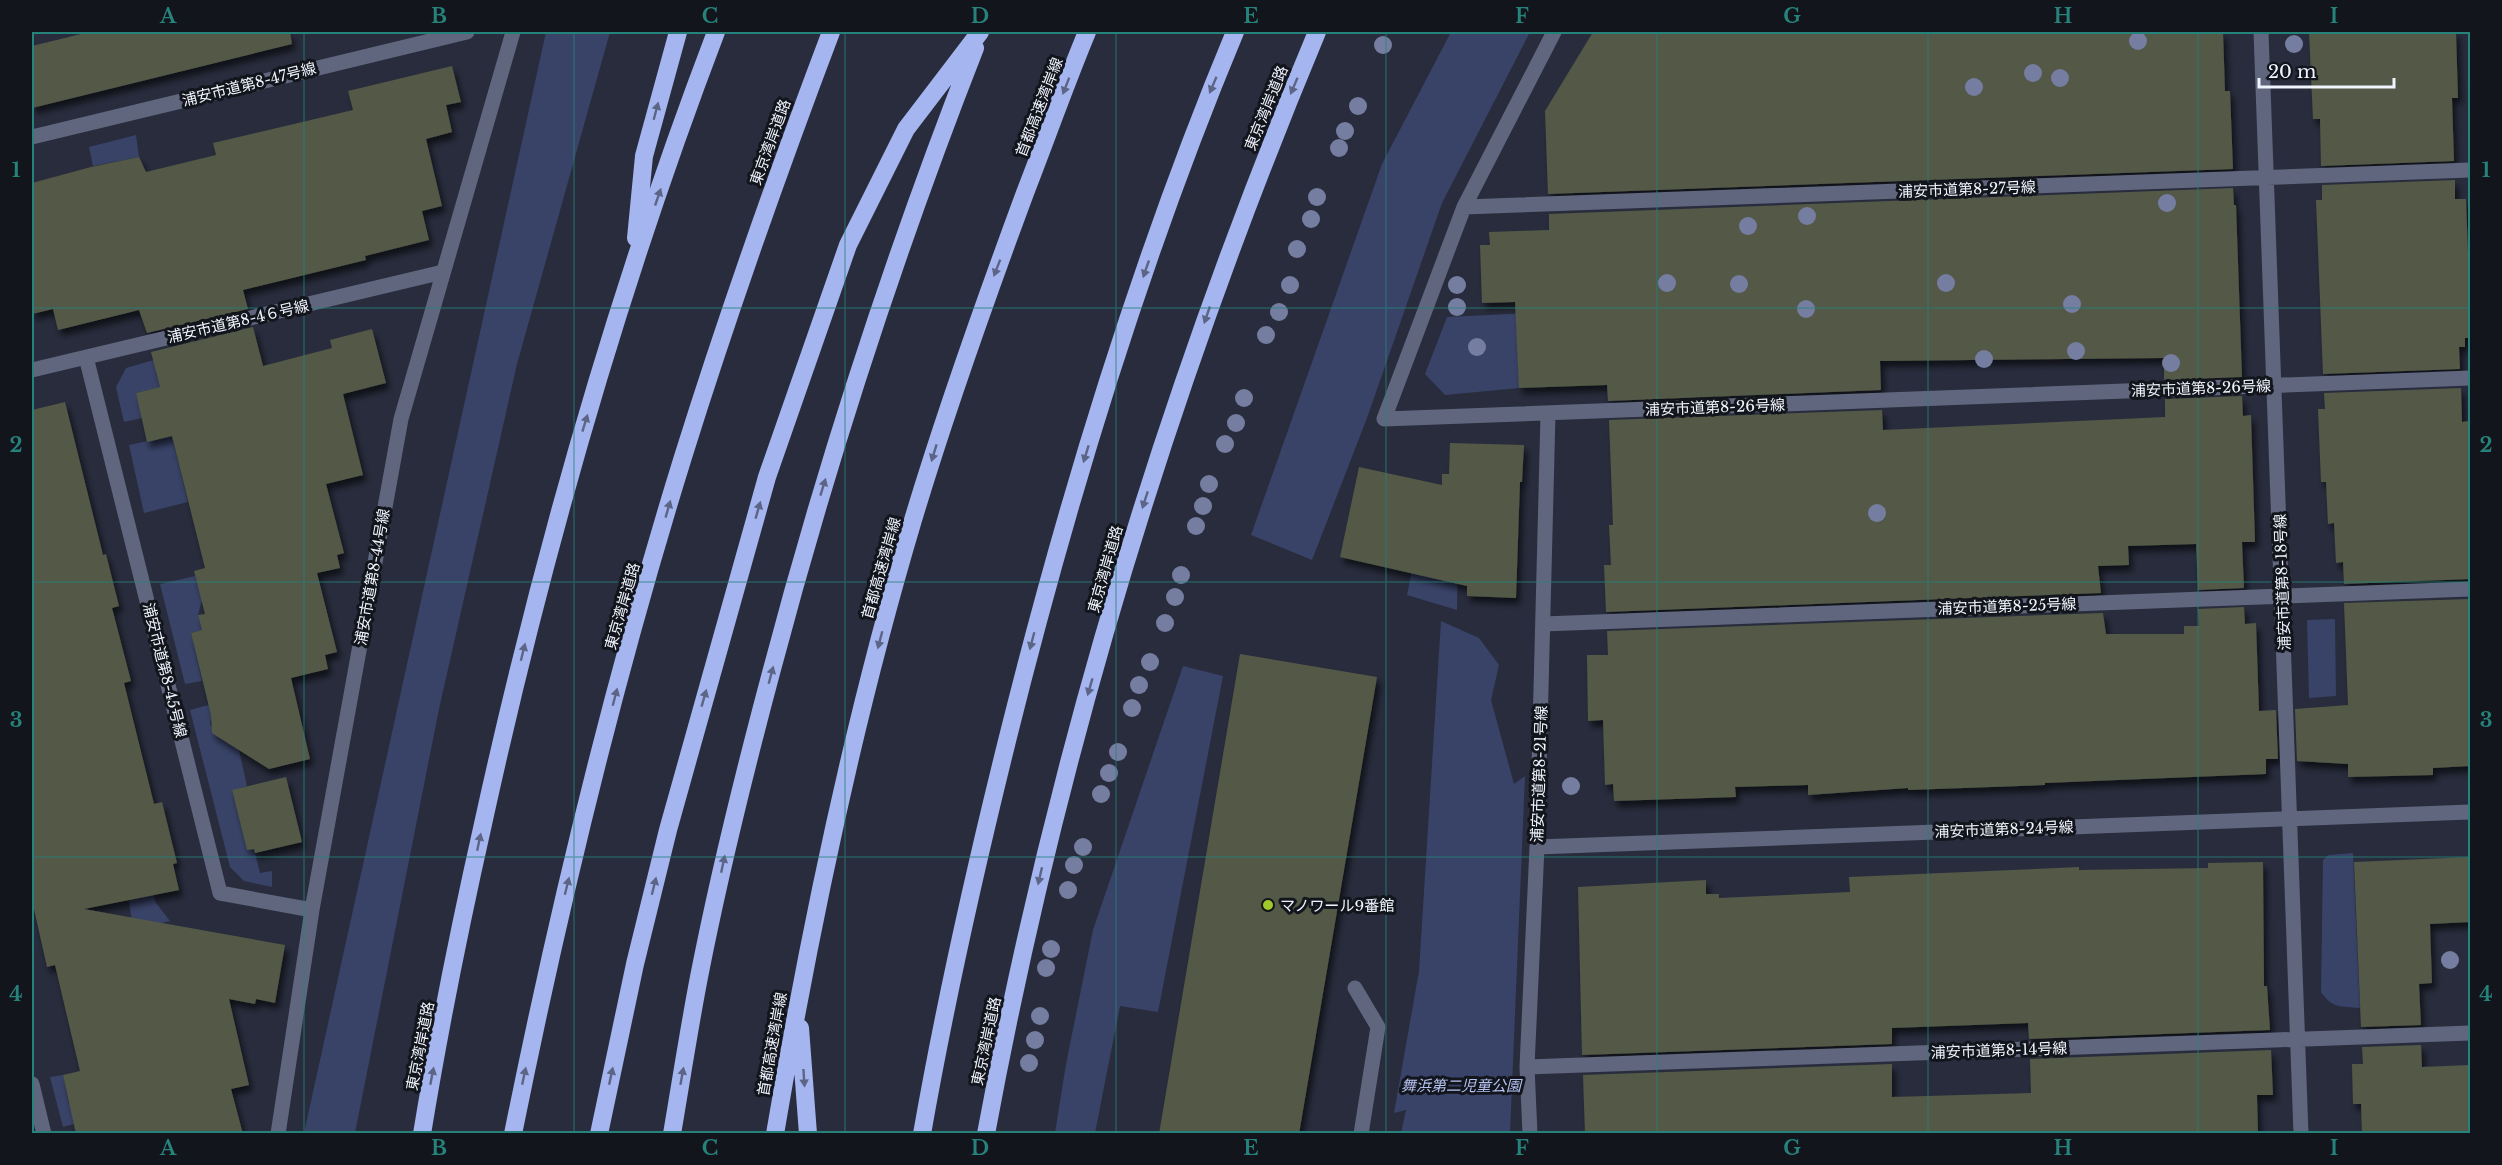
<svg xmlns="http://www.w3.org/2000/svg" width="2502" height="1165" font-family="'Libre Baskerville','Noto Sans JP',serif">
<defs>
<filter id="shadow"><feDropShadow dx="3.5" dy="6" stdDeviation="3" flood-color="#0009"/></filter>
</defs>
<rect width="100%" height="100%" fill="#282c3c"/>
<path fill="#394368" d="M546,32H610L517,364L439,709L355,1133H304Z
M1451,32H1530L1442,203L1367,418L1312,560L1251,535L1382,164Z
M136,135L139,157L93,166L89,147Z
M1530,313L1519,388L1445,395L1425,374L1447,317Z
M168,356L173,368L156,372L160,387L136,393L142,418L124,422L116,387L126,368Z
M172,436L188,502L144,513L129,445Z
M1426,505L1458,557L1457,610L1407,595Z
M195,576L202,600L198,615L202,630L191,633L202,681L185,684L160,584Z
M2335,619L2336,696L2309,698L2307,620Z
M1441,621L1479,638L1499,665L1491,700L1514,784L1525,776L1510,1133H1401L1406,1110L1394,1113L1419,971Z
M1183,666L1223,676L1158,1012L1120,1006L1095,1133H1055L1066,1064L1093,930Z
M245,695L214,710L210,723L215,735L236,737L247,786L232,791L247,850L254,849L260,873L272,871V887L244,881L230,867L190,710Z
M2353,853L2360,1008C2340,1006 2333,1009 2321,992L2323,860L2329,855Z
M149,881L156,903L170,921L133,930L127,886Z
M63,1075L69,1104L88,1120L63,1127L50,1077Z"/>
<path fill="#525947" filter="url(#shadow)" d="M89,32H290L292,44L32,108V46Z
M1593,32H2223L2225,91H2230L2233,169L1548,194L1545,111Z
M2309,32H2456L2458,98H2452L2454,161L2321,166L2320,119H2313Z
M452,66L461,102L446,105L452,132L426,139L442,206L422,211L429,240L365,256L366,260L243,290L248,309L147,333L139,310L58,330L53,309L32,314V183L91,167L139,157L146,172L216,155L213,143L353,110L348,91Z
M2455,180V199H2466L2469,280H2470V338H2465V347H2459L2460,369L2323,374L2316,200H2322V185Z
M2233,188L2234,205H2236L2242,377L2164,380V358L1880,361L1881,390L1608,401L1607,385L1519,388L1515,302L1482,303L1480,245H1490L1489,232L1549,230V214Z
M253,327L263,366L332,348L330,340L372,329L386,383L343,394L363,475L326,484L344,553L337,555L340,568L317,573L337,652L325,655L328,669L291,678L310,759L269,769L212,733L211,715L191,633L202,630L198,615L205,614L194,571L205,568L172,436L147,442L136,393L160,387L151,352Z
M2461,388L2462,422L2470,421V579L2344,584L2343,562L2336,563L2334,523L2328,524L2326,482H2321L2318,409H2325L2324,393Z
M2242,396L2243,416L2251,415L2255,542H2242L2244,588L2198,590L2196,544L2128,546L2129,565L2098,566L2101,593L1606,612L1604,565H1611L1609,525H1613L1609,420L1882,410L1883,430L2165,417V399Z
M65,402L103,555L106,554L119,606L112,608L131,681L124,683L154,804L162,802L177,863L173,864L179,890L84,909L285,945L275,1003L256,999L255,1004L229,999L249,1085L231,1089L243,1134H76L63,1075L80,1071L55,965L47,967L32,900V410Z
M1450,443L1524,445L1522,482H1520L1516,598L1467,596V586L1340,557L1359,467L1442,485V474H1449Z
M2470,599V766L2433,768V775L2348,777V764L2297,761L2295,709L2348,705L2344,603Z
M2244,607L2245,624L2256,623L2259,711L2276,710L2278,759H2266V774L2045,783V785L1908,790V788L1808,795V785L1735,787L1736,797L1614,801L1613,784L1605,785L1603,720L1588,721L1587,655H1608L1607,631L2103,613L2106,634H2184V626H2199L2198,609Z
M1240,654L1377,677L1299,1134H1159Z
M286,777L302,842L255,853L254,849L247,850L232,790Z
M2470,857V922L2430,924L2432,983L2419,984L2421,1025L2361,1027L2354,862Z
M2263,862L2264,986H2267L2270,1030L2029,1039L2028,1023L1892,1028V1044L1582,1055L1578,887L1706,880V894H1719V898L1850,892L1849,877L2079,867V870L2208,868V863Z
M2421,1045L2422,1067L2470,1065V1134H2362L2361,1104H2353L2352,1064H2363L2362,1047Z
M2271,1050L2273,1095H2257L2258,1134H1585L1583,1075L1892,1064V1097L2031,1093L2030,1059Z"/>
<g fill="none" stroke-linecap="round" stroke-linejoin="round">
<path stroke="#5f667e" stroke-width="15" d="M1355,988L1378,1027L1361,1134"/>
<path stroke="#5f667e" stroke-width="15" d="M1554,32L1464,207L1384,419L2470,378
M2261,32L2301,1134
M32,137L467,32
M1464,207L2470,170
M86,357L220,893L312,910
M32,370L443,272
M1543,624L2470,589
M1537,847L2470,812
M1527,1067L2470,1033
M32,1084L44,1134
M278,1134L312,910L401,419L513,32
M1530,1134L1527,1067L1537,847L1548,414"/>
<path stroke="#a4b5ef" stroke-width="18" d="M636,238L644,156L678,32
M800,1028L808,1134
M422,1134C439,1030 460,926 483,824C542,555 618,289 716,32
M513,1134C559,906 614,679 683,457C728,313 778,172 831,32
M599,1134L635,964L668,830L767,477L848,245L906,129L980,32
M672,1134C681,1081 689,1029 699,977C719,875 744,774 771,673C827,461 895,252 975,48
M775,1134C810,927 853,721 913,520C946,410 985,301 1025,193C1046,139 1065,85 1087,32
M922,1134C945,1003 974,874 1006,745C1066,503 1139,262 1235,32
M986,1134C1056,756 1169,386 1317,32"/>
</g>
<g fill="#757ea0">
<circle cx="2138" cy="41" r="9"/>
<circle cx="2294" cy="44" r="9"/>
<circle cx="1383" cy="45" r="9"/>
<circle cx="2033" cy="73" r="9"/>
<circle cx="2060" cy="78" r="9"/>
<circle cx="1974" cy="87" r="9"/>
<circle cx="1358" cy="106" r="9"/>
<circle cx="1345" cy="131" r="9"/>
<circle cx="1339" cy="148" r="9"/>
<circle cx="1317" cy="197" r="9"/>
<circle cx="2167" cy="203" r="9"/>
<circle cx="1807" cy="216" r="9"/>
<circle cx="1311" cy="219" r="9"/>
<circle cx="1748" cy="226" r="9"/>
<circle cx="1297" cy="249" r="9"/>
<circle cx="1667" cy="283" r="9"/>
<circle cx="1946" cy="283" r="9"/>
<circle cx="1739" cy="284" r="9"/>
<circle cx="1290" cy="285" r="9"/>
<circle cx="1457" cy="285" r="9"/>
<circle cx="2072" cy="304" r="9"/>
<circle cx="1457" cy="307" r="9"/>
<circle cx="1806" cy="309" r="9"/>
<circle cx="1279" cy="312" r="9"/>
<circle cx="1266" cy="335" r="9"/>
<circle cx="1477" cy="347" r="9"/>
<circle cx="2076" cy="351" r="9"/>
<circle cx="1984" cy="359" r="9"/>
<circle cx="2171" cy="363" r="9"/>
<circle cx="1244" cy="398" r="9"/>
<circle cx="1236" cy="423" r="9"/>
<circle cx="1225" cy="444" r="9"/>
<circle cx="1209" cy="484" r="9"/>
<circle cx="1203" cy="506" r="9"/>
<circle cx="1877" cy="513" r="9"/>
<circle cx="1196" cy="526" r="9"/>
<circle cx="1181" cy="575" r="9"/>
<circle cx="1175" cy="597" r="9"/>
<circle cx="1165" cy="623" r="9"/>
<circle cx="1150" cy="662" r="9"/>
<circle cx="1139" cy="685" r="9"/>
<circle cx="1132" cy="708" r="9"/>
<circle cx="1118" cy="752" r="9"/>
<circle cx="1109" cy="773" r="9"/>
<circle cx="1571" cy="786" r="9"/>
<circle cx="1101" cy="794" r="9"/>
<circle cx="1083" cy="847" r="9"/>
<circle cx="1074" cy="865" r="9"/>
<circle cx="1068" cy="890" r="9"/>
<circle cx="1051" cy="949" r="9"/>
<circle cx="2450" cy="960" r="9"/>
<circle cx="1046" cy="968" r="9"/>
<circle cx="1040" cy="1016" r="9"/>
<circle cx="1035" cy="1040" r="9"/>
<circle cx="1029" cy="1063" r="9"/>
</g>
<defs><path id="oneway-solid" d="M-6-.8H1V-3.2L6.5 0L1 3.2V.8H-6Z" transform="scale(1.5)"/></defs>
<g fill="#5c6586">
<use href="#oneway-solid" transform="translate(1213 85) rotate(113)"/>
<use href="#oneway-solid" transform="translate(1066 86) rotate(111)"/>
<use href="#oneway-solid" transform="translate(1294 86) rotate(113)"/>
<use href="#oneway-solid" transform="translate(656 111) rotate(-75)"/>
<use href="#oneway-solid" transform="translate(658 197) rotate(-71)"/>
<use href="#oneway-solid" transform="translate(997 268) rotate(111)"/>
<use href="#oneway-solid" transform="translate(1146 269) rotate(109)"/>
<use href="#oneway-solid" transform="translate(1207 315) rotate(109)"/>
<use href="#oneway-solid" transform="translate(585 423) rotate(-73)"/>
<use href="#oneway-solid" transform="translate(934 453) rotate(107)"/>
<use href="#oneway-solid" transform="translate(1086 454) rotate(107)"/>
<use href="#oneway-solid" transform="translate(823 487) rotate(-73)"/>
<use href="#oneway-solid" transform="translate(1145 500) rotate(108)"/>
<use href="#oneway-solid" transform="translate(668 509) rotate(-74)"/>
<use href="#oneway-solid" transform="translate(758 510) rotate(-74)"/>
<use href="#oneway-solid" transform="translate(880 640) rotate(105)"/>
<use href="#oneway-solid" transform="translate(1032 641) rotate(105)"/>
<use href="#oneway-solid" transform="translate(523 652) rotate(-76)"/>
<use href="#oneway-solid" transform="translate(771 675) rotate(-75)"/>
<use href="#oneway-solid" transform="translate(1090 687) rotate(106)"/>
<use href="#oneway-solid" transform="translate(615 697) rotate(-75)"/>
<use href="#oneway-solid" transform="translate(704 698) rotate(-74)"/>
<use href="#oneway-solid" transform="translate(479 842) rotate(-78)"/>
<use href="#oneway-solid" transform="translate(723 864) rotate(-78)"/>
<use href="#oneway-solid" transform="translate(1040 876) rotate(103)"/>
<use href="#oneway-solid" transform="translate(567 886) rotate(-76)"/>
<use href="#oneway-solid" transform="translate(654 886) rotate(-76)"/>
<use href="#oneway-solid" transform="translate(432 1076) rotate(-79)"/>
<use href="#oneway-solid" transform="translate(524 1076) rotate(-78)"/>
<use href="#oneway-solid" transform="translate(611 1076) rotate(-78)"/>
<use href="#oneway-solid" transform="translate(682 1076) rotate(-80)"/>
<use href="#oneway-solid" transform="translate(804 1078) rotate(86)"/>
</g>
<path fill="none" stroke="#26837c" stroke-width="1.5" stroke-opacity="0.55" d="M304,32V1134M574,32V1134M845,32V1134M1116,32V1134M1386,32V1134M1657,32V1134M1928,32V1134M2198,32V1134M32,308H2470M32,582H2470M32,857H2470"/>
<circle fill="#a1c929" stroke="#13151c" stroke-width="2" cx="1268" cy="905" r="6"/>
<g text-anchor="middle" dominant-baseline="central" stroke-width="6" stroke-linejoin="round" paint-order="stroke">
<g font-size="15" fill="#f0f4fe" stroke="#13151c">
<text transform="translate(249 84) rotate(-14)">浦安市道第8-47号線</text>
<text transform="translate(1039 107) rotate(-69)">首都高速湾岸線</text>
<text transform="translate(1266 108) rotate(-68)">東京湾岸道路</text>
<text transform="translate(770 142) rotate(-70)">東京湾岸道路</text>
<text transform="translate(1967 189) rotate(-2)">浦安市道第8-27号線</text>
<text transform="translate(238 321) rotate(-13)">浦安市道第8-4６号線</text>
<text transform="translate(2201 388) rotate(-2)">浦安市道第8-26号線</text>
<text transform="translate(1715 407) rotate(-2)">浦安市道第8-26号線</text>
<text transform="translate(881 568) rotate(-74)">首都高速湾岸線</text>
<text transform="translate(1105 569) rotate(-74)">東京湾岸道路</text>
<text transform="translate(372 577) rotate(-80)">浦安市道第8-44号線</text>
<text transform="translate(2282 582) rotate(-92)">浦安市道第8-18号線</text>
<text transform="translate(622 606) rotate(-74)">東京湾岸道路</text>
<text transform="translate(2007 606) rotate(-2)">浦安市道第8-25号線</text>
<text transform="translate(165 670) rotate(76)">浦安市道第8-45号線</text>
<text transform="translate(1539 774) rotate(-88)">浦安市道第8-21号線</text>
<text transform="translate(2004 829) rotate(-2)">浦安市道第8-24号線</text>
<text transform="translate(986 1041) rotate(-78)">東京湾岸道路</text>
<text transform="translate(772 1044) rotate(-80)">首都高速湾岸線</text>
<text transform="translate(420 1046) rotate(-79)">東京湾岸道路</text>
<text transform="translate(1999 1050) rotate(-2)">浦安市道第8-14号線</text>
</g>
<g font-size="15" fill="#f0f4fe" stroke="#13151c" text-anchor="start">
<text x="1280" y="905">マノワール9番館</text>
</g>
<g font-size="15" font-style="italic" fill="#b4c2f2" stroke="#13151c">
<text x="1461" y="1085">舞浜第二児童公園</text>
</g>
</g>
<rect width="2502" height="1165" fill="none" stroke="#13151c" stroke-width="66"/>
<path d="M2259 78v9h135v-9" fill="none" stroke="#f0f4fe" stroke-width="3"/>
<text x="2268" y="78" font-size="18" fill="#f0f4fe" stroke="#13151c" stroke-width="4.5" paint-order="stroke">20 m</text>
<rect x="33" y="33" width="2436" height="1099" fill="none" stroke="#26837c" stroke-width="2"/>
<g font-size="20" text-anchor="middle" font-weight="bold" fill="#26837c">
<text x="168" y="23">A</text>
<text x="439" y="23">B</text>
<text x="710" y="23">C</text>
<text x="980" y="23">D</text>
<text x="1251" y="23">E</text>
<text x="1522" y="23">F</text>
<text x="1792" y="23">G</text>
<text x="2063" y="23">H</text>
<text x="2334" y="23">I</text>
<text x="16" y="177">1</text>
<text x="2486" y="177">1</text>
<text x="16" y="452">2</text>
<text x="2486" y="452">2</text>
<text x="16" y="727">3</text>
<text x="2486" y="727">3</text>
<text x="16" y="1001">4</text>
<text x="2486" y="1001">4</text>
<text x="168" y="1155">A</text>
<text x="439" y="1155">B</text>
<text x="710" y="1155">C</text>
<text x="980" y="1155">D</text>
<text x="1251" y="1155">E</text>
<text x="1522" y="1155">F</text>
<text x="1792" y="1155">G</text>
<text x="2063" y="1155">H</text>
<text x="2334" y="1155">I</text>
</g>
</svg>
